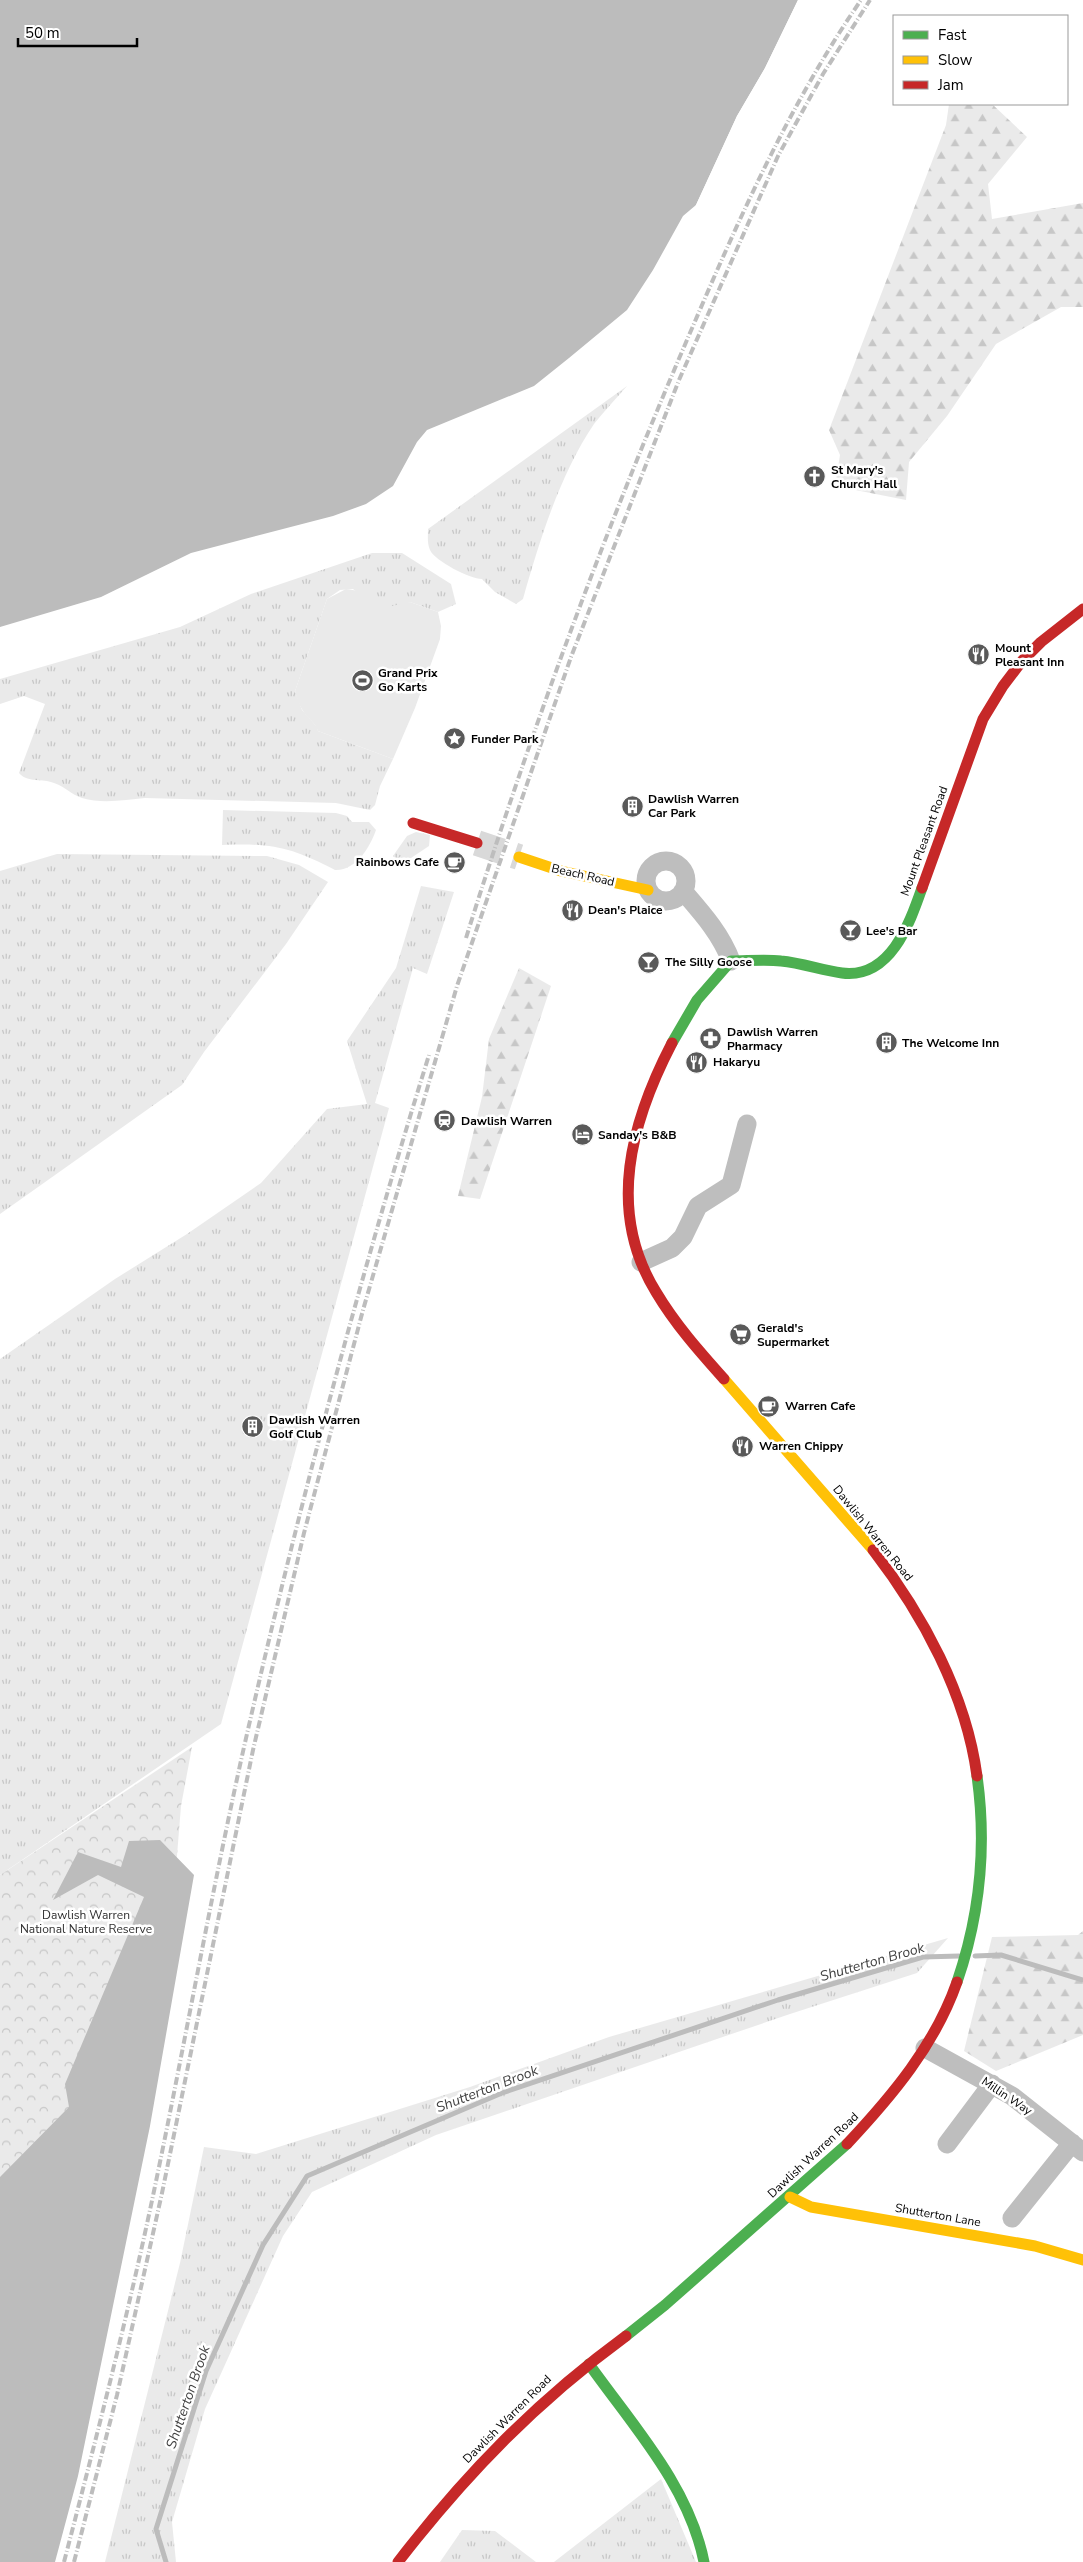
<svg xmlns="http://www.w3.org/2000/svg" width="1083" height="2562" font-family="'Nunito Sans',sans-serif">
<defs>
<pattern id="grass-tufts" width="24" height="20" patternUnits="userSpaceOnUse" patternTransform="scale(1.25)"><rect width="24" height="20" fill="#eaeaea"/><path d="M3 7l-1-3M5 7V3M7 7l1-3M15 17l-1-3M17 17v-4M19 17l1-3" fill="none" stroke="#c7c7c7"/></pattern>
<pattern id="forest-firs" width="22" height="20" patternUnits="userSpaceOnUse" patternTransform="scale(1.25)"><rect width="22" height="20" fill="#eaeaea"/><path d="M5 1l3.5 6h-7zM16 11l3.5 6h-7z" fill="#c7c7c7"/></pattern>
<pattern id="park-crowns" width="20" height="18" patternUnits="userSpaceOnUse" patternTransform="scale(1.25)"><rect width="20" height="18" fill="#eaeaea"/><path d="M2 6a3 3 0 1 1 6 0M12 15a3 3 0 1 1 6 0" fill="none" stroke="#c7c7c7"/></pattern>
</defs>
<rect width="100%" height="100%" fill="#fff"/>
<path fill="url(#grass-tufts)" d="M627,386C616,399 604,411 594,424C560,474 539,542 523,599L516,604L495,592L482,579C470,579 435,561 430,550C427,543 428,536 428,529Z
M372,553H402L451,584L456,604L438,612L410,602L385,615L353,589L340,590L327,599L295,691L302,710L317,727L318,731L393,759L380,786L375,805L370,810L336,803L145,798C125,800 102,804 82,798C72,795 63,785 51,782C41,779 26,782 19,773L45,704L24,696L0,704V679L180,627L251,594Z
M223,810L336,813L347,816L352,822H369L376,830C370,847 356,871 335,870C291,847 271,843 222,845Z
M416,832L430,835L429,846L402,864L393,856L407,836Z
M57,854L267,856L299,865L328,882L286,944L204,1052L182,1085L0,1214V871Z
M421,886L454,892L427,974L413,968L375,1103L389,1108L221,1724L0,1875V1359L115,1279L187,1234L261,1183L327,1109L367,1104L347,1041L396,968Z
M948,1938L917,1973L790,2014L436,2135L312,2192L283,2236L205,2409L172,2522L176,2562H105L180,2263L204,2147L256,2154L470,2087L609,2037Z
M661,2479L696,2562H554Z
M462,2530L495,2531L536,2562H440Z"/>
<path fill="url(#forest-firs)" d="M949,104H992L1027,137L988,184L992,219L1083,203V307H1061L996,344L947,416L909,462L906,500L835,486L840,455L829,430L946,125Z
M519,968L551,986L480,1199L458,1196L482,1097L489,1039Z
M1083,1931V2035L996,2071L964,2051L992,1937L1078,1935Z"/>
<path fill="url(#park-crowns)" d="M192,1747L181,1806L167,1979L0,2562V1875Z"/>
<path fill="#eaeaea" d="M346,589L359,591L371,599L392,606L410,602L438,612L441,626L440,639L415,708L393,759L318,731C316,723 307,718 303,711C299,705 297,698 295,691L327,599Z"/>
<path fill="#bcbcbc" d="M0,0H798L765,68L737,116L696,205L647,321L496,413L471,433L403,507L180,582L0,650Z
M160,1840L194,1875L150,2126L78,2476L55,2562H0V2177L69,2107L65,2084L144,1897L98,1875L53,1900L78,1852L121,1867L129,1841Z"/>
<path fill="#fff" d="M798,0L800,1L767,69L739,117L698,206L649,322L630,344L585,378L562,390L534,399L497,415L458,448L405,509L394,515H385L386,520L375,529L359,535L182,584L138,614L0,652V627L101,597L191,553L333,516L366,504L393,486L417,442L427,430L534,386L569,358L627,310L653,270L683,216L696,205L737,116L765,68Z"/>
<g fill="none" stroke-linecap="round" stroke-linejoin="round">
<path stroke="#bcbcbc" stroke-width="5" d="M975,1956L1001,1955L1083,1980
M166,2562L156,2529L206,2371L263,2245L307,2176L502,2093L778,2000L923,1957L959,1956"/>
<path stroke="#d9d9d9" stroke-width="26" stroke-dasharray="26 13" stroke-linecap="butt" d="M477,843L519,857"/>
<path stroke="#bebebe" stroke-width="19" d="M646 881a20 20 0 1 1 40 0a20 20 0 1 1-40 0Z
M683,891C702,913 721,934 731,961
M641,1262L672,1248L683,1237L698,1206L731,1185L747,1124
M925,2048L1012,2096L1083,2152
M947,2144L992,2084
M1012,2218L1072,2143"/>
<path stroke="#4caf50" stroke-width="11" d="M672,1043L697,1000L731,961C747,961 765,959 781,961C802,963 821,970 842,973C890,979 909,925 922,888
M957,1982C980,1915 987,1847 977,1776
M626,2336L665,2305L847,2144
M589,2364C633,2426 689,2486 704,2562"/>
<path stroke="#ffc107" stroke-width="11" d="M519,857L561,871L648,890
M724,1379L873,1550
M790,2197L811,2207L1035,2246L1083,2260"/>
<path stroke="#c62828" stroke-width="11" d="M413,823L477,843
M922,888L983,719L1003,686L1022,661L1041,642L1083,609
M672,1043C631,1122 606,1211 656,1292C675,1324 699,1351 724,1379
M873,1550C923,1615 966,1694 977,1776
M847,2144C892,2096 935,2045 957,1982
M398,2562C466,2474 536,2402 626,2336"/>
<path stroke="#bdbdbd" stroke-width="4" stroke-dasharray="8 2.5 1 2.5" stroke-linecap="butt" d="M466,938C527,743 598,549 678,361C731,237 784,112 861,0
M64,2562C96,2439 128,2315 154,2191C185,2043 211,1895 244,1747C297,1514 358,1283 429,1055
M74,2562L117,2395L162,2193L253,1750L304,1533L363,1310L457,986L571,657L679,380L778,156L823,74L870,0"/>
</g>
<defs>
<symbol id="church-disc" viewBox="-11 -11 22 22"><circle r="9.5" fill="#595959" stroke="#fff"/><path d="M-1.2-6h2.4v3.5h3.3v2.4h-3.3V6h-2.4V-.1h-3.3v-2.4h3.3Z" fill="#fff"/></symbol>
<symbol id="restaurant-disc" viewBox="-11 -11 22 22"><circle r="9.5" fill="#595959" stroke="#fff"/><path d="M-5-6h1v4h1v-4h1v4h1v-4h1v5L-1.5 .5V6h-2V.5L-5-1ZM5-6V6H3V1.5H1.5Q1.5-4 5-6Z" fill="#fff"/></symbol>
<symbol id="stadium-disc" viewBox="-11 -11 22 22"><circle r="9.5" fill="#595959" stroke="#fff"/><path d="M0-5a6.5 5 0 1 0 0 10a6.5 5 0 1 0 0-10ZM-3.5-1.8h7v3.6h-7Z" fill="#fff"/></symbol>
<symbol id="sight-disc" viewBox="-11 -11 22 22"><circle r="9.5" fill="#595959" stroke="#fff"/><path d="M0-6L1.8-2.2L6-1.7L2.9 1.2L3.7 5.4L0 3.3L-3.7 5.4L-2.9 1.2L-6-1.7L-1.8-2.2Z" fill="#fff"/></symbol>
<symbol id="building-disc" viewBox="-11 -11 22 22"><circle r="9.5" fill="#595959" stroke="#fff"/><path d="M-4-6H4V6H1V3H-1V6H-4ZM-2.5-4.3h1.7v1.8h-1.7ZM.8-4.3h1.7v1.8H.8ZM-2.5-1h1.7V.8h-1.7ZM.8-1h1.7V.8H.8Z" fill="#fff"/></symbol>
<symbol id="cafe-disc" viewBox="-11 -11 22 22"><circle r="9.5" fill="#595959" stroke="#fff"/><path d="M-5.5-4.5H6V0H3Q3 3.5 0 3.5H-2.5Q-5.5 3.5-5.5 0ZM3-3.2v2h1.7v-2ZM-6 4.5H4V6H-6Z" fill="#fff"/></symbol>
<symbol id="bar-disc" viewBox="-11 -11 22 22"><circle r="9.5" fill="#595959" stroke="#fff"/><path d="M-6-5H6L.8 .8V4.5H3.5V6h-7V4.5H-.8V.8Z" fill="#fff"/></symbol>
<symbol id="pharmacy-disc" viewBox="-11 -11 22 22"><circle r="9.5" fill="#595959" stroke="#fff"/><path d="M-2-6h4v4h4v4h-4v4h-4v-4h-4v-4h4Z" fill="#fff"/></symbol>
<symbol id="station-disc" viewBox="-11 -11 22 22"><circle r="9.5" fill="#595959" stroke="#fff"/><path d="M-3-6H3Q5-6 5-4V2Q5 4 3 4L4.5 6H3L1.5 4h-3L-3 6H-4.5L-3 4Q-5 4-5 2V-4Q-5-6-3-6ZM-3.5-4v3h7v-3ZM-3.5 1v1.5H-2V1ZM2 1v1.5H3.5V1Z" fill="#fff"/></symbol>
<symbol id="hotel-disc" viewBox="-11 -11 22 22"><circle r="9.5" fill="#595959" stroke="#fff"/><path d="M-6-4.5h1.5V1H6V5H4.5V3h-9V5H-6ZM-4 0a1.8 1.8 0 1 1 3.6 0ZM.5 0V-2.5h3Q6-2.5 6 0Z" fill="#fff"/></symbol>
<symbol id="supermarket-disc" viewBox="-11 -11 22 22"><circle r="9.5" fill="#595959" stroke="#fff"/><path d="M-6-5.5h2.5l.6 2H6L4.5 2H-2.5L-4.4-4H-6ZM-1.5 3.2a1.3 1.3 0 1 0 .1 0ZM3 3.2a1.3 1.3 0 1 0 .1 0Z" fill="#fff"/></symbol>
</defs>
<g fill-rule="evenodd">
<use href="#church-disc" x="802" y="464" width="25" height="25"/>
<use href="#restaurant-disc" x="966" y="642" width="25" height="25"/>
<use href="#stadium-disc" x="350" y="668" width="25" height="25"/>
<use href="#sight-disc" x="442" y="726" width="25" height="25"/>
<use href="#building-disc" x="620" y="794" width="25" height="25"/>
<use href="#cafe-disc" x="442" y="850" width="25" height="25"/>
<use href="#restaurant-disc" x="560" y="898" width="25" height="25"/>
<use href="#bar-disc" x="838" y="918" width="25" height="25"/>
<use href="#bar-disc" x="636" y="950" width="25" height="25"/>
<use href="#pharmacy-disc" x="698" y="1026" width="25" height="25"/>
<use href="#building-disc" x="874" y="1030" width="25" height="25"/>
<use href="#restaurant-disc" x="684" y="1050" width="25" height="25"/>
<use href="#station-disc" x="432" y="1108" width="25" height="25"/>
<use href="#hotel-disc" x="570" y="1122" width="25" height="25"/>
<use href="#supermarket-disc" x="728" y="1322" width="25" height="25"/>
<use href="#cafe-disc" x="756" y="1394" width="25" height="25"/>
<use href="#building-disc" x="240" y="1414" width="25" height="25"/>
<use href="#restaurant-disc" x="730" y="1434" width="25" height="25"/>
</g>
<g text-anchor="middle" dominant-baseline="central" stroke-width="5" stroke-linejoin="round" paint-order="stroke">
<g font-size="12" font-weight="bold" fill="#000" stroke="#fff" text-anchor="start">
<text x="831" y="470">St Mary's<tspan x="831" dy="14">Church Hall</tspan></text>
<text x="995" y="648">Mount<tspan x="995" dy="14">Pleasant Inn</tspan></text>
<text x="378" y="673">Grand Prix<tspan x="378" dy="14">Go Karts</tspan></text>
<text x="471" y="739">Funder Park</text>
<text x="648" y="799">Dawlish Warren<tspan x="648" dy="14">Car Park</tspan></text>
<text x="439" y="862" text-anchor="end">Rainbows Cafe</text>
<text x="588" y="910">Dean's Plaice</text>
<text x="866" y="931">Lee's Bar</text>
<text x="665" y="962">The Silly Goose</text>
<text x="727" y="1032">Dawlish Warren<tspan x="727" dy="14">Pharmacy</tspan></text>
<text x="902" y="1043">The Welcome Inn</text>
<text x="713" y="1062">Hakaryu</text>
<text x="461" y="1121">Dawlish Warren</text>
<text x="598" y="1135">Sanday's B&amp;B</text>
<text x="757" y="1328">Gerald's<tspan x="757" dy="14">Supermarket</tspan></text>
<text x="785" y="1406">Warren Cafe</text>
<text x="269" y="1420">Dawlish Warren<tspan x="269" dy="14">Golf Club</tspan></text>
<text x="759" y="1446">Warren Chippy</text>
</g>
<g font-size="12" fill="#000" stroke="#fff">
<text transform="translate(924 841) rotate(-70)">Mount Pleasant Road</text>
<text transform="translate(583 875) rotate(13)">Beach Road</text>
<text transform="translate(873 1533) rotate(51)">Dawlish Warren Road</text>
<text transform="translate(1007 2096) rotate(34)">Millin Way</text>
<text transform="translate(813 2155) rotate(-43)">Dawlish Warren Road</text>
<text transform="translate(938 2215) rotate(10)">Shutterton Lane</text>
<text transform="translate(507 2419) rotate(-45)">Dawlish Warren Road</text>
</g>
<g font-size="12" fill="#303030" stroke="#fff">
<text x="86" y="1915">Dawlish Warren<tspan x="86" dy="14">National Nature Reserve</tspan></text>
</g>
<g font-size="14" font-style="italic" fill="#414141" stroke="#fff">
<text transform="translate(872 1962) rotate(-16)">Shutterton Brook</text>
<text transform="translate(487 2089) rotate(-21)">Shutterton Brook</text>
<text transform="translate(188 2397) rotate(-71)">Shutterton Brook</text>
</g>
</g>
<rect x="893" y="15" width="175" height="90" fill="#ffffff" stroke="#999999"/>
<rect x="903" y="31" width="25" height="8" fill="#4caf50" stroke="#999999"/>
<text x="938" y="40" font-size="15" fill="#000000">Fast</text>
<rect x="903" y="56" width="25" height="8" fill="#ffc107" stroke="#999999"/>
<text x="938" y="65" font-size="15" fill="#000000">Slow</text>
<rect x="903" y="81" width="25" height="8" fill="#c62828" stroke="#999999"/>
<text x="938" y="90" font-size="15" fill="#000000">Jam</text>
<path d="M18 38v8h119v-8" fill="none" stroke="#000000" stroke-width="2.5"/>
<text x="25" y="38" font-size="15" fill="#000000" stroke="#ffffff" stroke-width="4" paint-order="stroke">50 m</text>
</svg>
